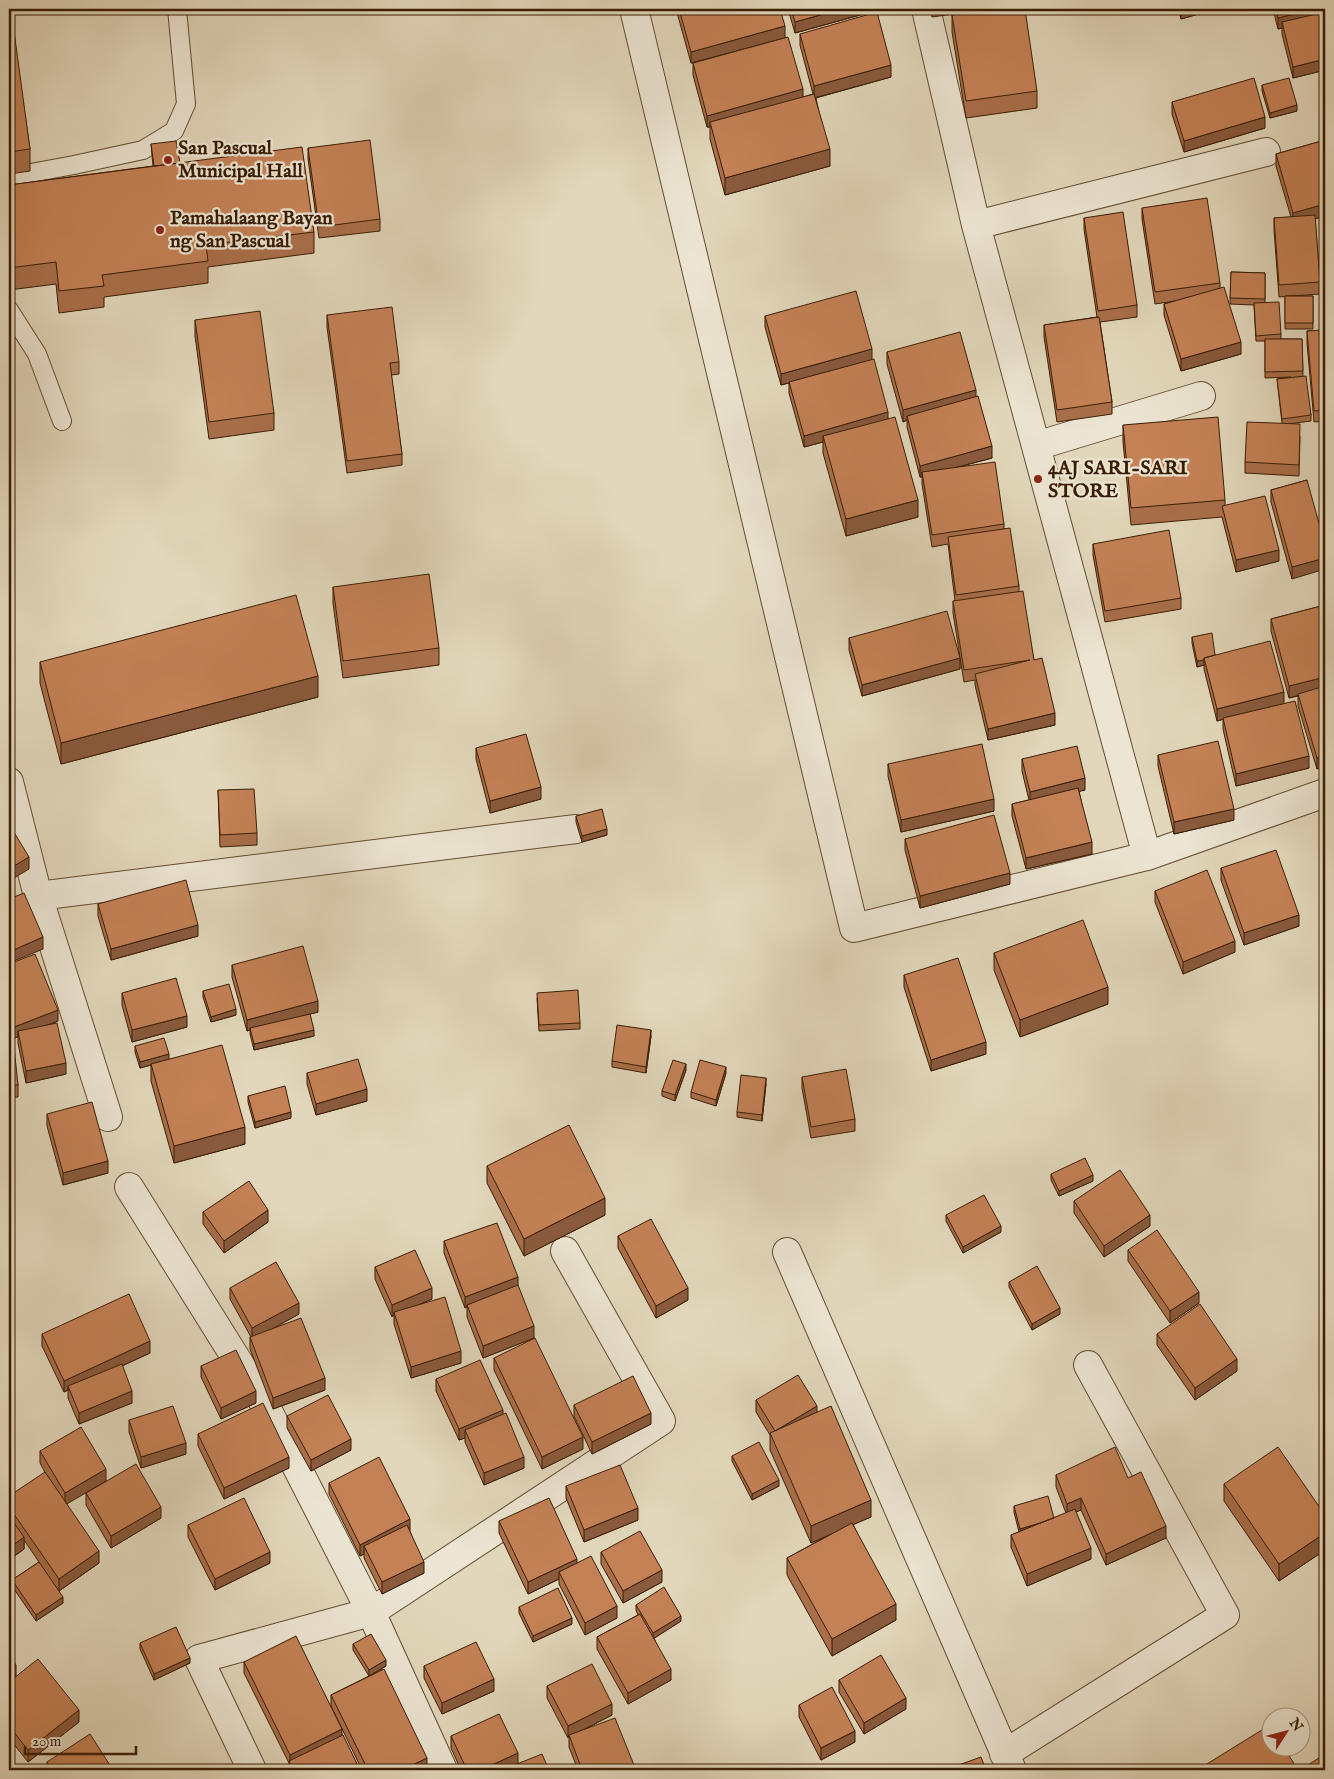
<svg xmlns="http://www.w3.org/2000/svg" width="1334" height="1779" font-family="'IM FELL English',serif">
<rect width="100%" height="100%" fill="#e2d7bb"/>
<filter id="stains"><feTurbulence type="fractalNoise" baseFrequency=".004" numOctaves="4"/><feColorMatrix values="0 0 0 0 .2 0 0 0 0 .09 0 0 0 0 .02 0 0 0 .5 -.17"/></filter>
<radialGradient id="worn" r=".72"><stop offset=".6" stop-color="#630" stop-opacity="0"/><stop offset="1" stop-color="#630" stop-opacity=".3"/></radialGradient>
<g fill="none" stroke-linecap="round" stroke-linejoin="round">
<defs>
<path id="service" d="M9,177L74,165L143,150L174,131L186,104L177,9
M9,310L37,354L62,421"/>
<path id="minor" d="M634,9L854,928L1147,856L1325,793
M926,9L976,225L1147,856
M976,225L1266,152
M1036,446L1201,396
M9,782L38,896L576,829
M38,896L108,1117
M129,1187L264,1403L371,1612L443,1770
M787,1252L1012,1770
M1004,1754L1225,1615L1088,1365
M252,1770L199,1659L371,1612L661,1421L565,1251"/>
</defs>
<use href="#service" stroke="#644c31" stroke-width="20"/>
<use href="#minor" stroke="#644c31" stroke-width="30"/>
<use href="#service" stroke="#ece5d3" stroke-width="18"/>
<use href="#minor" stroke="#ece5d3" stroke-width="28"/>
</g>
<path fill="#a96f4a" stroke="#3a1d03" d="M9,9L30,149V171L9,174Z
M676,9H780L785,38L803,97L813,94L800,45V34L891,77L816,98L830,166L725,195L710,139V127H707L693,75V63L749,48L691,63Z
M788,9H882L795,33Z
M930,9H990L932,17Z
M1178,9H1216L1181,19Z
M1273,9H1325V70L1293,78L1282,34V28L1278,29Z
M952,15L1037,91V108L966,118L952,32Z
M1262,85L1297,111L1270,118L1262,91Z
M1172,102L1265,128L1184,152L1172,114Z
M1325,140V216L1315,219L1320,282V294L1279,297L1274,230V218L1291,217L1276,166V154Z
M151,144L180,163L314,232V253L208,267V283L104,297V307L59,313L56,284L9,290V185L153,166Z
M308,148L380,219V231L319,238L308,159Z
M1142,208L1220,283V288L1241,354L1181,371L1164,315V304L1175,301L1155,304L1142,219Z
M1084,218L1137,305V317L1100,322L1112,402V414L1057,422L1044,337V325L1097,317L1084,229Z
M1231,272L1265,273V303L1281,334V339H1302L1303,376L1311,415V421L1288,424L1300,436L1299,476L1245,473V462L1282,423L1277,379L1291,377L1265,378V341H1256L1254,305L1230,304Z
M1285,296H1313V329H1285Z
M327,315L399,362V374L391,375L402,454V465L347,473L327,327Z
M765,316L872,359L888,419L918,517L846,536L823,453V442L804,447L789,393V383L781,385L765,327Z
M195,320L274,413V430L209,439L195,336Z
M1325,330V421L1314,422L1307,343V331Z
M887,352L976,397L992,458L955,468L1004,524V528L1019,586V592L1034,660L1055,725L988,740L975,685V680L964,682L960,658V669L862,696L849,650V638L960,657L953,613V601H955L948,544L932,547L922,484V477H920L907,427V420L903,422L887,364Z
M9,400L11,419V441H9Z
M1123,425L1225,500V506L1279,561L1236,572L1222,517L1131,525L1123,442Z
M1325,438V498L1320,450V439Z
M1307,480L1292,579L1271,502V490Z
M1093,544L1181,598V609L1105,622L1093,555Z
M333,587L439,648V665L343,678L333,603Z
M1325,605L1317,769L1298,706V696L1289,698L1271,631V619Z
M1192,637L1215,655L1284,704L1309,768L1236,786L1223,729V719L1217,721L1204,669V665L1197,667L1192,643Z
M40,662L318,697L61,764L40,683Z
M476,748L541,799L490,813L476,759Z
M1158,755L1234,820L1174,834L1158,766Z
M1022,759L1085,790L1079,791L1092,854L1026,869L1012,816V804L1029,800L1022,771Z
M888,764L994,811L901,832L888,776Z
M218,790L257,833V845L220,847Z
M576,816L607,835L582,842L576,822Z
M905,839L1010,884L920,908L905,850Z
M1221,868L1299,926L1244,945L1221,880Z
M1155,891L1235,952L1183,974L1155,902Z
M98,904L198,936L111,960L98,916Z
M994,953L1108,1004L1020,1037L994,970Z
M9,964L58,1021L50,1024L66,1074L26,1083L18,1043V1037Z
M232,965L318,1012L310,1014L314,1036L254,1050L250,1034V1030L247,1031L232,977Z
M904,975L986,1054L931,1071L904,987Z
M203,991L236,1015L211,1022L203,997Z
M122,993L187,1027L132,1042L122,1005Z
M537,998L580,1023V1029L539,1031Z
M651,1036L646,1073L612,1067V1061Z
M135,1046L169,1059L245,1144L174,1163L151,1081V1065L140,1068L135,1052Z
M9,1048L18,1085V1097L9,1098Z
M686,1070L675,1101L662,1096V1091Z
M307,1073L367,1101L316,1115L307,1084Z
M726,1073L716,1106L691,1098V1092Z
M802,1077L855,1119V1131L811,1138L802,1088Z
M766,1084L762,1121L737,1117V1112Z
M248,1096L291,1118L255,1128L248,1102Z
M47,1114L108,1173L63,1185L47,1126Z
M487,1166L605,1215L524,1256L487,1183Z
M1051,1174L1093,1181L1059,1196L1051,1180Z
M1074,1201L1150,1226L1104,1257L1074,1213Z
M203,1212L268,1222L224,1253L203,1224Z
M946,1215L1001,1232L963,1253L946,1221Z
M618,1236L688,1300L656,1318L618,1248Z
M444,1241L518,1286L534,1338L483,1358L467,1317V1307L465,1308L444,1253Z
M1128,1250L1199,1303L1170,1323L1128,1261Z
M375,1267L432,1299L420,1304L461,1363L411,1378L394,1324V1315L392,1317L375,1279Z
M1009,1282L1060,1314L1032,1330L1009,1287Z
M230,1288L299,1314L272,1329L325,1390L273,1409L250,1349V1337H251L230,1299Z
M42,1334L150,1353L122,1366L132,1403L79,1424L68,1398V1390L64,1392L42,1346Z
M1157,1334L1237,1371L1195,1400L1157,1345Z
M494,1358L583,1449L542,1469L494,1370Z
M201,1366L256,1403L221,1419L201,1377Z
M436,1379L503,1415L524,1468L484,1485L465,1442V1438L459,1440L436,1391Z
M756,1400L817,1412L871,1517L853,1524L896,1620L832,1656L787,1575V1558L833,1533L811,1543L770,1450V1435L756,1412Z
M574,1405L651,1424L592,1454L574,1416Z
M287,1416L351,1450L311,1471L287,1428Z
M129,1420L186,1454L141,1468L129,1432Z
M198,1434L289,1468L224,1499L198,1446Z
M40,1451L106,1481L66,1503L99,1563L59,1591L63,1603L36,1621L12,1586V1580L39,1562L24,1540V1549L9,1560V1496L47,1476L40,1463Z
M732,1456L779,1486L752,1500L732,1461Z
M1056,1475L1128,1478L1166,1538L1106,1565L1081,1510L1076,1512L1091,1559L1027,1586L1011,1547V1535L1019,1532L1014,1512V1506L1054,1518L1066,1513L1056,1487Z
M329,1483L410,1531L424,1573L382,1594L364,1558V1554L360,1556L329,1494Z
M1224,1484L1325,1515V1550L1279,1581L1224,1501Z
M566,1486L638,1520L584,1542L566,1498Z
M86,1493L161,1518L111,1548L86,1505Z
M499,1521L577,1563L617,1618L585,1635L559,1584V1579L528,1594L499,1533Z
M188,1525L270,1563L215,1590L188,1537Z
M601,1552L662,1582L623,1603L601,1564Z
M636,1605L681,1621L654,1638L671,1680L628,1704L597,1649V1637L638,1615L636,1610Z
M519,1607L572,1624L533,1642L519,1613Z
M140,1643L190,1663L154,1680L140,1649Z
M353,1644L386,1666L371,1675L427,1769L425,1770H362L331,1706V1695L369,1676L353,1650Z
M244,1662L342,1735L360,1770H289V1763L244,1673Z
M424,1666L494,1691L442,1714L424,1678Z
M839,1680L906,1709L864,1734L839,1692Z
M9,1682L79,1722L28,1762L9,1738Z
M547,1686L612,1715L585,1729L636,1770H578L569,1747V1737L568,1738L547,1698Z
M799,1705L855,1742L821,1760L799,1717Z
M451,1736L518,1764L549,1770H461L451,1748Z
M47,1762L113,1770H47Z"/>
<path fill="#895a3c" stroke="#3a1d03" d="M842,9H882L795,33V22Z
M1181,9H1216L1181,19Z
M1315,9H1325V18L1282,22V28L1278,29V18Z
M785,26V38L691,63V52Z
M1325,59V70L1293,78V67Z
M891,65V77L814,98V86Z
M803,89V101L710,122V127H707V116Z
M1297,105V111L1270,118V113Z
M1265,117V128L1184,152V141Z
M830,149V166L725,195V178Z
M1325,204V216L1293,225V213Z
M1241,342V354L1181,371V359Z
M872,349V360L781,385V374Z
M976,390V402L907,416V420L903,422V410Z
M888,412V424L823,436V442L804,447V436Z
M992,446V458L923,476L922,472V477H920V466Z
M918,500V517L846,536V519Z
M1279,550V561L1236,572V560Z
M1325,558V569L1292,579V567Z
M960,658V669L862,696V685Z
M1204,660V665L1197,667V661Z
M318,676V697L61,764V743Z
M1325,677V688L1289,698V686Z
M1284,692V704L1217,721V709Z
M1055,713V725L988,740V729Z
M1325,755V767L1317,769V758Z
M1309,756V768L1236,786V774Z
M1085,778V790L1030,804V792Z
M541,787V799L490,813V801Z
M994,799V811L901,832V820Z
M1234,809V820L1174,834V822Z
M607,829V835L582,842V836Z
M1092,842V854L1026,869V858Z
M29,857V869L9,881V869Z
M1010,873V884L920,908V896Z
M1299,915V926L1244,945V933Z
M198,925V936L111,960V949Z
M43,937V949L9,963V952Z
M1235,941V952L1183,974V962Z
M1108,987V1004L1020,1037V1020Z
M318,1001V1012L251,1030L250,1028V1030L247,1031V1020Z
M236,1009V1015L211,1022V1017Z
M58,1010V1021L19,1036L18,1031V1037L9,1040V1029Z
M187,1016V1027L132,1042V1030Z
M314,1030V1036L254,1050V1044Z
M651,1030V1036L646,1073V1067Z
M986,1042V1054L931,1071V1060Z
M169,1054V1060L140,1068V1062Z
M66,1063V1074L26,1083V1071Z
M686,1064V1070L675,1101V1095Z
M726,1067V1073L716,1106V1100Z
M766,1078V1084L762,1121V1115Z
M367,1089V1101L316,1115V1104Z
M291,1112V1118L255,1128V1122Z
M245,1127V1144L174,1163V1146Z
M108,1161V1173L63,1185V1173Z
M1093,1175V1181L1059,1196V1191Z
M605,1198V1215L524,1256V1239Z
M268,1210V1222L224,1253V1241Z
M1150,1215V1226L1104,1257V1246Z
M1001,1226V1232L963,1253V1247Z
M518,1277V1289L467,1305V1307L465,1308V1297Z
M432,1288V1299L395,1315L394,1312V1315L392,1317V1305Z
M688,1288V1300L656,1318V1306Z
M1199,1292V1303L1170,1323V1311Z
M299,1303V1314L252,1340V1328Z
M1060,1308V1314L1032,1330V1324Z
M534,1326V1338L483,1358V1346Z
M150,1341V1353L69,1390L68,1386V1390L64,1392V1381Z
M461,1351V1363L411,1378V1367Z
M1237,1359V1371L1195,1400V1388Z
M325,1378V1390L273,1409V1398Z
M132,1391V1403L79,1424V1413Z
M256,1391V1403L221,1419V1408Z
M817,1406V1418L775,1431Z
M503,1410V1421L465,1430V1438L459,1440V1429Z
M651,1413V1424L592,1454V1442Z
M583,1437V1449L542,1469V1457Z
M351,1439V1450L311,1471V1460Z
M186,1443V1454L141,1468V1457Z
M289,1457V1468L224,1499V1488Z
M524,1457V1468L484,1485V1473Z
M106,1469V1481L65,1505V1493Z
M779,1480V1486L752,1500V1494Z
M1081,1498V1510L1067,1515V1504Z
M871,1500V1517L811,1543V1526Z
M161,1507V1518L111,1548V1536Z
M638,1508V1520L584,1542V1530Z
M410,1519V1531L367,1552L364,1546V1554L360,1556V1545Z
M1054,1519L1020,1535V1529Z
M1166,1526V1538L1106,1565V1554Z
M1325,1533V1550L1279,1581V1564Z
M24,1537V1549L9,1560V1548Z
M1091,1548V1559L1027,1586V1574Z
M99,1551V1563L59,1591V1579Z
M270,1552V1563L215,1590V1579Z
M577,1559V1571L559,1572V1579L528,1594V1582Z
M424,1562V1573L382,1594V1582Z
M662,1570V1582L623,1603V1591Z
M63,1597V1603L36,1621V1615Z
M896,1604V1620L832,1656V1639Z
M617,1606V1618L585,1635V1623Z
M681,1616V1621L653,1639V1633Z
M572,1618V1624L533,1642V1636Z
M190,1658V1663L154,1680V1674Z
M386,1660V1666L369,1676V1670Z
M16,1665V1676L9,1681V1670Z
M671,1669V1680L628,1704V1693Z
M494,1679V1691L442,1714V1703Z
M906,1698V1709L864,1734V1723Z
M612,1704V1715L569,1737V1735V1737L568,1738V1726Z
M79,1710V1722L28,1762V1750Z
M342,1729V1741L290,1764V1755Z
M855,1731V1742L821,1760V1748Z
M518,1753V1765L506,1770H481Z
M427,1758V1769L425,1770H402Z"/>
<path fill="#c48156" stroke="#3a1d03" d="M9,9H11L30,149L9,152Z
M679,9H780L785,26L691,52Z
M791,9H842L795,22Z
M995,9H1025L1037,91L966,101L952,15Z
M1276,9H1315L1278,18Z
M877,12L891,65L814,86L800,34Z
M1325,12V59L1293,67L1282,22Z
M788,37L803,89L707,116L693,63Z
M1254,78L1265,117L1184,141L1172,102Z
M1289,78L1297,105L1270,113L1262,85Z
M814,94L830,149L725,178L710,122Z
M370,140L380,219L319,227L308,148Z
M1325,140V204L1293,213L1276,154Z
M176,141L180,163L154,166L151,144Z
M302,147L314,232L206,245L208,261L102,275L104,286L59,291L56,262L9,268V185Z
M1207,198L1220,283L1155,292L1142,208Z
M1123,212L1137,305L1098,311L1084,218Z
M1315,215L1320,282L1279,285L1274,218Z
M1231,272L1265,273V299L1230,298Z
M1224,287L1241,342L1181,359L1164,304Z
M856,291L872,349L781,374L765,316Z
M1285,296H1313V323H1285Z
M1279,302L1281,334L1256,336L1254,303Z
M392,307L399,362L390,363L402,454L347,461L327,315Z
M260,311L274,413L209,422L195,320Z
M1099,317L1112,402L1057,410L1044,325Z
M1325,330V410L1314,411L1307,331Z
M960,332L976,390L903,410L887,352Z
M1265,339H1302L1303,371L1265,372Z
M874,359L888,412L804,436L789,382Z
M1306,376L1311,415L1282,419L1277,379Z
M978,396L992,446L920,466L907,416Z
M9,400L11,419L9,420Z
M895,417L918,500L846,519L823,436Z
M1218,417L1225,500L1131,508L1123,425Z
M1247,422L1300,424L1299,465L1245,462Z
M1325,438V487L1320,439Z
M995,462L1004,524L932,535L922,472Z
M1307,480L1325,545V558L1292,567L1271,490Z
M1265,496L1279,550L1236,560L1222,506Z
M1010,528L1019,586L956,595L948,537Z
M1169,530L1181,598L1105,611L1093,544Z
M429,574L439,648L343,661L333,587Z
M1023,591L1034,660L1042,658L1055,713L988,729L975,674L1030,660L964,670L953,601Z
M296,595L318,676L61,743L40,662Z
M1325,605V677L1289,686L1271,619Z
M947,611L960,658L862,685L849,638Z
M1212,633L1215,655L1204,658V660L1197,661L1192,637Z
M1270,641L1284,692L1217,709L1204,658Z
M1325,686V755L1317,758L1298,694Z
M1295,701L1309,756L1236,774L1223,718Z
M526,734L541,787L490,801L476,748Z
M1218,741L1234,809L1174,822L1158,755Z
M982,744L994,799L901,820L888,764Z
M1077,746L1085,778L1030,792L1022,759Z
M1078,788L1092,842L1026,858L1012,804Z
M254,789L257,833L220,835L218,790Z
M602,809L607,829L582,836L576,816Z
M994,815L1010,873L920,896L905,839Z
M9,824L29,857L9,869Z
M1276,850L1299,915L1244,933L1221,868Z
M1207,870L1235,941L1183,962L1155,891Z
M186,880L198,925L111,949L98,904Z
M24,893L43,937L9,952V899Z
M1083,920L1108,987L1020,1020L994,953Z
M303,946L318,1001L247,1020L232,965Z
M35,954L58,1010L9,1029V964Z
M958,958L986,1042L931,1060L904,975Z
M176,978L187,1016L132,1030L122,993Z
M229,984L236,1009L211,1017L203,991Z
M578,990L580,1023L539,1025L537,993Z
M310,1014L314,1030L254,1044L250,1028Z
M57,1023L66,1063L26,1071L18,1031Z
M617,1025L651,1030L646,1067L612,1061Z
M164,1038L169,1054L140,1062L135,1046Z
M222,1045L245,1127L174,1146L151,1064Z
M14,1047L18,1085L9,1086V1048Z
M358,1059L367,1089L316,1104L307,1073Z
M673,1060L686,1064L675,1095L662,1091Z
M700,1060L726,1067L716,1100L691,1092Z
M846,1069L855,1119L811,1127L802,1077Z
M741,1075L766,1078L762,1115L737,1112Z
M285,1086L291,1112L255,1122L248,1096Z
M92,1102L108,1161L63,1173L47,1114Z
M569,1125L605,1198L524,1239L487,1166Z
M1085,1158L1093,1175L1059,1191L1051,1174Z
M1120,1170L1150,1215L1104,1246L1074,1201Z
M249,1181L268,1210L224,1241L203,1212Z
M984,1195L1001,1226L963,1247L946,1215Z
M651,1219L688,1288L656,1306L618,1236Z
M497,1223L518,1277L465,1297L444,1241Z
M1157,1230L1199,1292L1170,1311L1128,1250Z
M415,1250L432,1288L392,1305L375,1267Z
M276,1262L299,1303L252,1328L230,1288Z
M1037,1266L1060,1308L1032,1324L1009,1282Z
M518,1285L534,1326L483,1346L467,1305Z
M129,1294L150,1341L64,1381L42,1334Z
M445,1297L461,1351L411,1367L394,1312Z
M1200,1304L1237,1359L1195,1388L1157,1334Z
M301,1318L325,1378L273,1398L250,1337Z
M535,1338L583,1437L542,1457L494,1358Z
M236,1350L256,1391L221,1408L201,1366Z
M480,1360L503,1410L459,1429L436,1379Z
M122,1364L132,1391L79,1413L68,1386Z
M798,1375L817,1406L780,1428L775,1431L756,1400Z
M633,1376L651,1413L592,1442L574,1405Z
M328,1395L351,1439L311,1460L287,1416Z
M263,1403L289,1457L224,1488L198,1434Z
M173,1406L186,1443L141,1457L129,1420Z
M831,1406L871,1500L811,1526L770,1433Z
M506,1413L524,1457L484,1473L465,1430Z
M81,1427L106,1469L65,1493L40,1451Z
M759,1442L779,1480L752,1494L732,1456Z
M1115,1447L1128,1478L1141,1472L1166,1526L1106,1554L1081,1498L1067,1504L1056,1475Z
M1278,1447L1325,1515V1533L1279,1564L1224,1484Z
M379,1457L410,1519L360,1545L329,1483Z
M136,1464L161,1507L111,1536L86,1493Z
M620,1465L638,1508L584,1530L566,1486Z
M45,1472L99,1551L59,1579L9,1507V1496Z
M1048,1496L1054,1518L1040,1523L1020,1529L1014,1506Z
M244,1498L270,1552L215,1579L188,1525Z
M549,1498L577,1559L528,1582L499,1521Z
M1075,1509L1091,1548L1027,1574L1011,1535Z
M9,1516L24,1537L9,1548Z
M852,1523L896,1604L832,1639L787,1558Z
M407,1525L424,1562L382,1582L364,1546Z
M640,1531L662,1570L623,1591L601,1552Z
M591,1556L617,1606L585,1623L559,1572Z
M39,1562L63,1597L36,1615L12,1580Z
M664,1587L681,1616L653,1633L636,1605Z
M558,1588L572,1618L533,1636L519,1607Z
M640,1614L671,1669L628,1693L597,1637Z
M176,1627L190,1658L154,1674L140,1643Z
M371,1634L386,1660L369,1670L353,1644Z
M296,1636L342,1729L290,1755L244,1662Z
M476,1642L494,1679L442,1703L424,1666Z
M9,1655L16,1665L9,1670Z
M881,1655L906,1698L864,1723L839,1680Z
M38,1659L79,1710L28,1750L9,1726V1682Z
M592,1664L612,1704L568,1726L547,1686Z
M384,1669L427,1758L402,1770H368L331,1695Z
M832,1687L855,1731L821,1748L799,1705Z
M499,1714L518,1753L481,1770H467L451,1736Z
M615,1718L636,1770H582L569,1735Z
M1270,1725L1272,1727V1746H1283L1298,1770H1204L1202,1767Z
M90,1734L113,1770H52L47,1762Z
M343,1735L360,1770H293L289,1761Z
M542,1754L549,1770H502Z
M1325,1754V1770H1311L1308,1765Z
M981,1757L986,1770H945Z"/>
<g fill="#8f2418" stroke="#ece5d3" stroke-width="2">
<circle cx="168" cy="160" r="5"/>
<circle cx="160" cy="230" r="5"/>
<circle cx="1038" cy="479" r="5"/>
</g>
<g text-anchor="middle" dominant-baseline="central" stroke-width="4.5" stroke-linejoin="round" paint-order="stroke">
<g font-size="20" font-weight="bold" fill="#3a1d03" stroke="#ece5d3" text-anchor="start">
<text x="178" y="148">San Pascual<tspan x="178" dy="23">Municipal Hall</tspan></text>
<text x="170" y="218">Pamahalaang Bayan<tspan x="170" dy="23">ng San Pascual</tspan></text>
<text x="1048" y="468">4AJ SARI-SARI<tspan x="1048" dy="23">STORE</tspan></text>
</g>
</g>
<rect width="1334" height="1779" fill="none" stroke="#e2d7bb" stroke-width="30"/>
<rect x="10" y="10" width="1314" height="1759" fill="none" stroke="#3a1d03" stroke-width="2.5"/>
<rect x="15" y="15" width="1304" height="1749" fill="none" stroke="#3a1d03"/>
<g transform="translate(1286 1732) rotate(54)"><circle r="24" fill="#ece5d3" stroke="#a59580"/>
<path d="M0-4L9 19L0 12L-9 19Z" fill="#8f2418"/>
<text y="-8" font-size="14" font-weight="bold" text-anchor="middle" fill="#3a1d03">N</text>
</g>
<path d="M25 1746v8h111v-8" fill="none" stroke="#3a1d03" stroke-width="2.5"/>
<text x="32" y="1746" font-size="15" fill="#3a1d03" stroke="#ece5d3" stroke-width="4" paint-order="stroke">20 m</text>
<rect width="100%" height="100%" filter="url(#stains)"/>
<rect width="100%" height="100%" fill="url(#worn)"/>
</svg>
